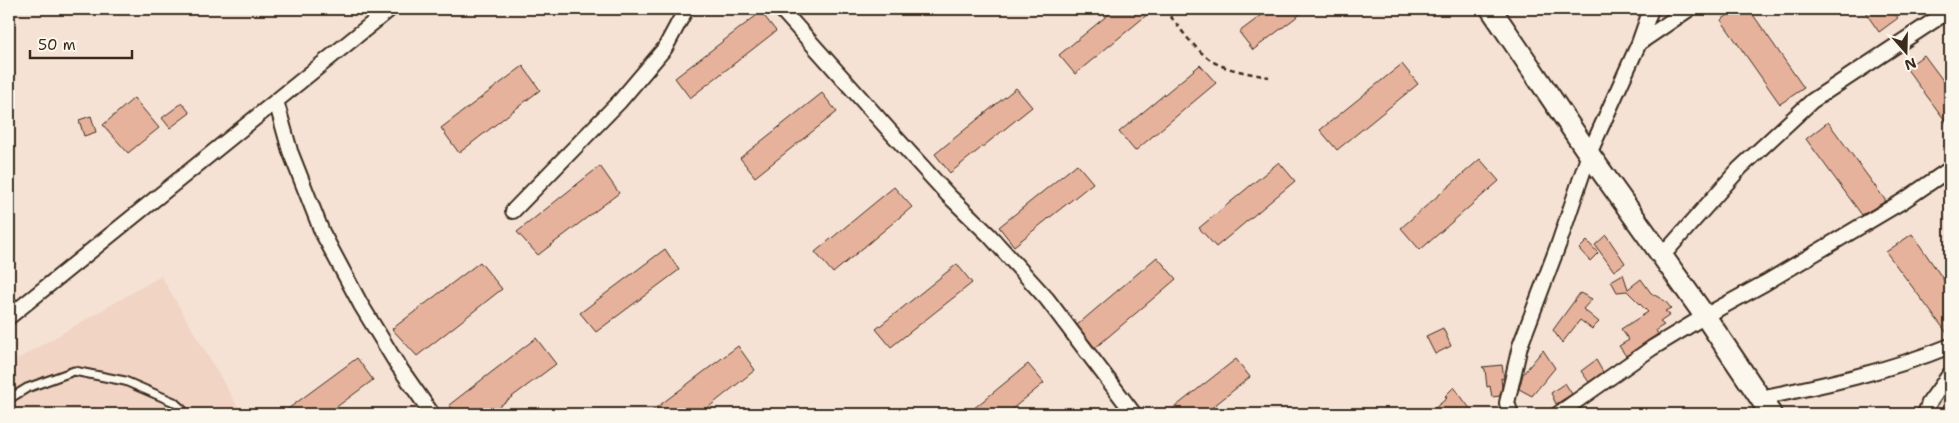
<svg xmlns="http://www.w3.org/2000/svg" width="1959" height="423" viewBox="0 0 1959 423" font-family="'Shantell Sans',sans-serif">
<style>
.built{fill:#f1d4c3}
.building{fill:#e7b29b;stroke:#3b2a1e}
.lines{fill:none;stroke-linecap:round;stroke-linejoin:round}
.service-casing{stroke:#3b2a1e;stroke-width:11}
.minor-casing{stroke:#3b2a1e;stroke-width:18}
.secondary-casing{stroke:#3b2a1e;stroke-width:24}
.path{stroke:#3b2a1e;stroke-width:2.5;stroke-dasharray:5 4;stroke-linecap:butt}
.service{stroke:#fbf7ec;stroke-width:7}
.minor{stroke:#fbf7ec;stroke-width:14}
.secondary{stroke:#fbf7ec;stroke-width:20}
</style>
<rect width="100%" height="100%" fill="#f5e2d4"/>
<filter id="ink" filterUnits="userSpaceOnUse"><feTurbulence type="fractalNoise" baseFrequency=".02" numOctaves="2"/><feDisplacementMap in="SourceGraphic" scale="10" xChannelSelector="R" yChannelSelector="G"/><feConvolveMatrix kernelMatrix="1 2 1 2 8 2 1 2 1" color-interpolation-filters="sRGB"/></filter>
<g filter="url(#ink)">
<path class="built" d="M 161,276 L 242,414 L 9,414 L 9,364 Z"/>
<path class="building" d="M 1115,9 L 1154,9 L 1075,74 L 1059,55 Z
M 1270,9 L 1307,9 L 1253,50 L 1239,32 Z
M 1737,9 L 1749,9 L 1804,88 L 1780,104 L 1721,20 Z
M 1863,9 L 1891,9 L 1898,18 L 1879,32 Z
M 761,12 L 776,31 L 690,98 L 675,78 Z
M 1924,55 L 1950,90 L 1950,127 L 1906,68 Z
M 1402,64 L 1418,84 L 1337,150 L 1320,130 Z
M 1200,65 L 1216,83 L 1135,151 L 1119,132 Z
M 523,66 L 540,90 L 459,153 L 441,128 Z
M 1016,88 L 1032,107 L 950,173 L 935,154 Z
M 822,93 L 837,112 L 755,177 L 740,158 Z
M 134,98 L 159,128 L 128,153 L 103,125 Z
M 182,103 L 190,113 L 170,128 L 162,118 Z
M 91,116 L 96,132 L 84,136 L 79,120 Z
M 1828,122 L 1886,201 L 1862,215 L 1806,139 Z
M 1480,159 L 1499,181 L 1420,250 L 1401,228 Z
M 1279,162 L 1295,181 L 1216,247 L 1199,228 Z
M 1077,164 L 1093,183 L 1014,246 L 999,227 Z
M 600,166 L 619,193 L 538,255 L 517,232 Z
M 894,187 L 912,207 L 833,273 L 815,252 Z
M 1912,234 L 1950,289 L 1950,337 L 1886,252 Z
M 1606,235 L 1625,263 L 1614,271 L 1595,245 Z
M 1587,241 L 1598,253 L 1590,261 L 1579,249 Z
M 665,249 L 679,270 L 596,332 L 580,313 Z
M 1157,257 L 1176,279 L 1095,348 L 1077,325 Z
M 480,262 L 502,289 L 417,356 L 392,329 Z
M 957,264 L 972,283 L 891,347 L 876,329 Z
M 1623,274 L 1628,289 L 1641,279 L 1651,293 L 1665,301 L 1671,308 L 1665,311 L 1670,315 L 1660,322 L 1664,325 L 1656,330 L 1658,334 L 1626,356 L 1619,346 L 1629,340 L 1621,329 L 1648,312 L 1627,291 L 1617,292 L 1611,281 Z
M 1580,293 L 1592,299 L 1583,309 L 1599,322 L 1592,329 L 1580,320 L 1562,343 L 1553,330 Z
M 1443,328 L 1451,346 L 1435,354 L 1426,336 Z
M 536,338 L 556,364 L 489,414 L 457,414 L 449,405 Z
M 738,346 L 755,370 L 700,414 L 648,414 Z
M 1543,350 L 1555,368 L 1532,396 L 1519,389 L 1523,374 Z
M 357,358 L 373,380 L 327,414 L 281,414 Z
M 1236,359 L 1250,377 L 1204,414 L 1166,414 Z
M 1596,360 L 1603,372 L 1589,382 L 1581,371 Z
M 1028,364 L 1044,383 L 1006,414 L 967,414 Z
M 1502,365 L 1504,377 L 1503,379 L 1501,378 L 1502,387 L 1500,396 L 1492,397 L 1490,386 L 1487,387 L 1485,369 L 1482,367 Z
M 1565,383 L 1572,394 L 1556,404 L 1551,393 Z
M 1454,387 L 1474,414 L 1428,414 L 1447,398 L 1445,396 Z"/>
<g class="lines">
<defs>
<path id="service" d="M 9,399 L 27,388 L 74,371 L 125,381 L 174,402 L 187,414"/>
<path id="minor" d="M 781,9 L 888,129 L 948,195 L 989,235 L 1047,299 L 1134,414
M 1639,43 L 1689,9
M 276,101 L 290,151 L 322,232 L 361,305 L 397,364 L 432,414
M 513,211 L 620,101 L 665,48 L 686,9
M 1663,255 L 1740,168 L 1812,101 L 1950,10
M 9,317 L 390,9
M 1760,398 C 1825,385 1889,371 1950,346
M 1511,414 L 1507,403 L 1520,346 L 1559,243 L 1589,154 L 1639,43 L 1651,9
M 1558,414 L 1652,348 L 1705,316 L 1765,283 L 1903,201 L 1950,169
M 1925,414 L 1929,403 L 1950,374"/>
<path id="secondary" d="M 1491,9 L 1589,154 L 1705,316 L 1771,414"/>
</defs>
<use href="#service" class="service-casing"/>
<use href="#minor" class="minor-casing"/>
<use href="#secondary" class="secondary-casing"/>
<path class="path" d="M 1165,9 C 1179,27 1193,48 1212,61 C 1226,70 1252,74 1269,77"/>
<use href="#service" class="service"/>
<use href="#minor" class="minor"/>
<use href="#secondary" class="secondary"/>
</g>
</g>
<rect width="1959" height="423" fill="none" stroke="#fbf7ec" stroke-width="30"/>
<rect x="15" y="15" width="1929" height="393" fill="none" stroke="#3b2a1e" stroke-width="2" filter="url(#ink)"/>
<g transform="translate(1906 52) rotate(160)" stroke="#fbf7ec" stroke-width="4" paint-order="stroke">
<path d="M0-4L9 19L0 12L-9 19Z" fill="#3b2a1e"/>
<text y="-8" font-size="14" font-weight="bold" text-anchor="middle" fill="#3b2a1e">N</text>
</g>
<path d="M30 50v8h102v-8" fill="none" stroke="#3b2a1e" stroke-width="2.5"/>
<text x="38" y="50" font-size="15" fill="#3b2a1e" stroke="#fbf7ec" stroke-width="4" paint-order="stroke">50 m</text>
</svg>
